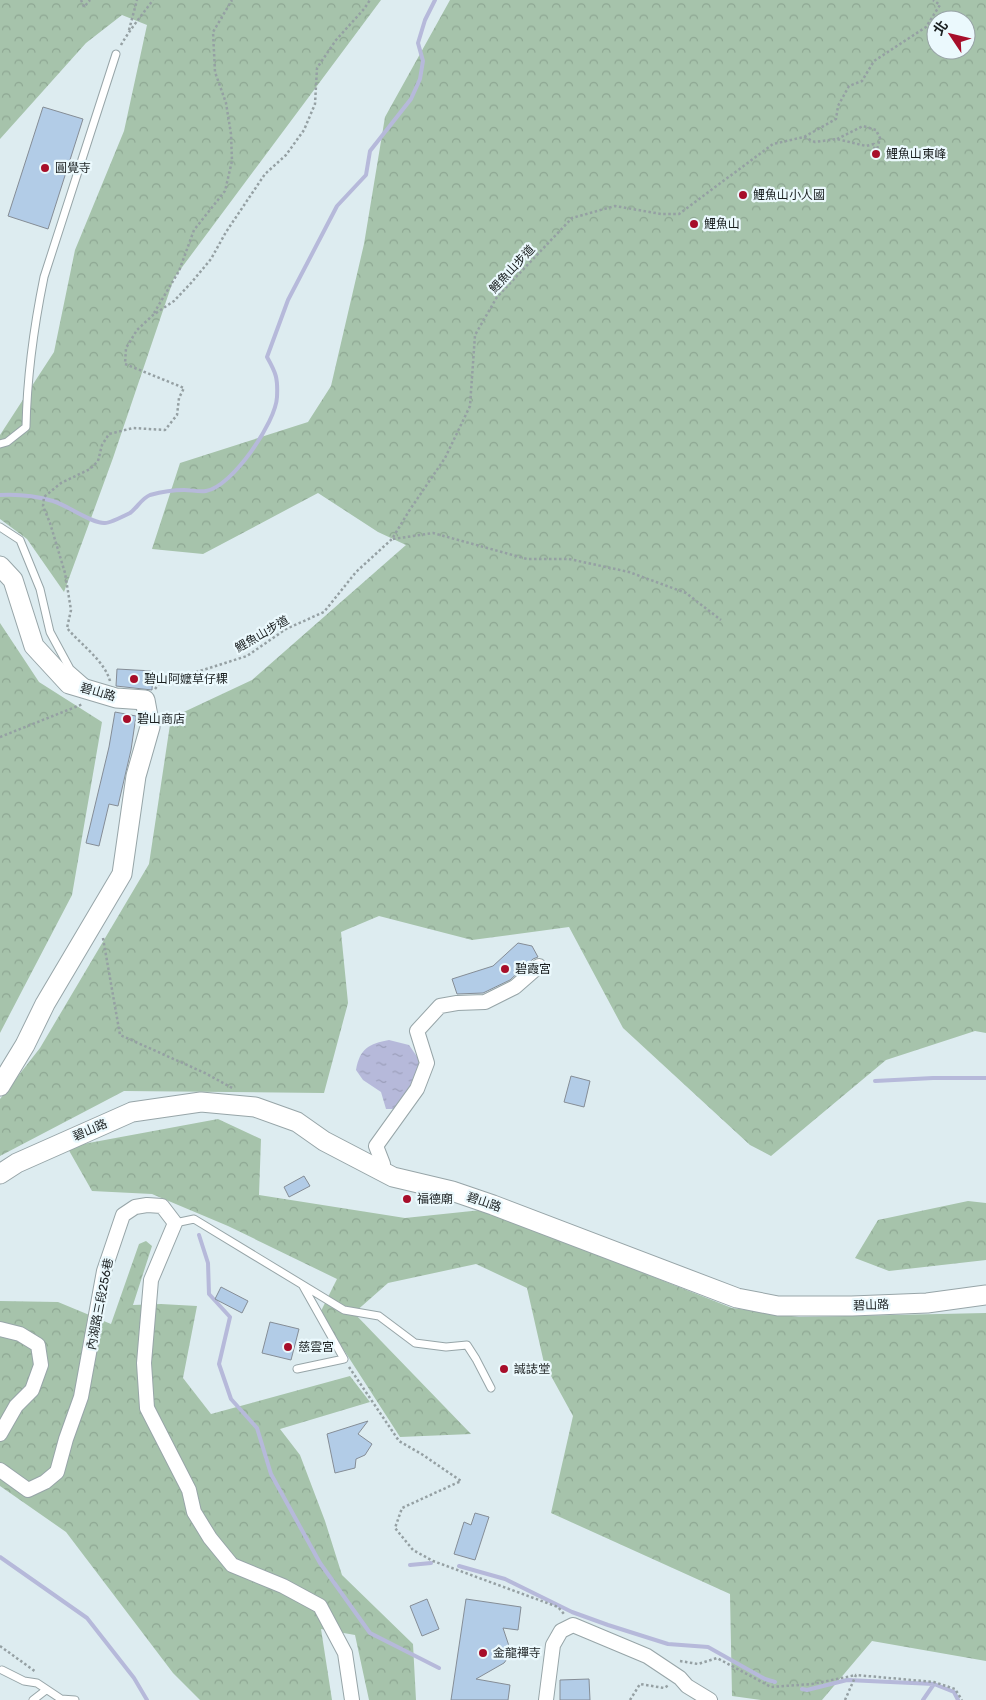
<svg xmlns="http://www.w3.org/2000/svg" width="986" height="1700" viewBox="0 0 986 1700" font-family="Rubik,'Noto Sans TC',sans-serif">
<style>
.forest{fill:url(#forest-crowns);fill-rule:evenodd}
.water{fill:url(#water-ripples)}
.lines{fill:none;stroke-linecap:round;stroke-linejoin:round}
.stream{stroke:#b6b9da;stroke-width:4}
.building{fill:#b2cce7;stroke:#858d96}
.lane-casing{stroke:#97a5a8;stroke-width:9}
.street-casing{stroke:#97a5a8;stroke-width:16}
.secondary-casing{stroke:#97a5a8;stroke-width:21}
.path{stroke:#95a0a3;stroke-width:2.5;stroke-dasharray:2.5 2.5;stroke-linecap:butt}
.lane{stroke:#fff;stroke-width:7}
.street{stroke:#fff;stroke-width:14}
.secondary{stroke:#fff;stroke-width:19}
.poi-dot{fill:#a70e2a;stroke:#ebf9fd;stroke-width:2}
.labels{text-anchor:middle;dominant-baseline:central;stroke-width:4.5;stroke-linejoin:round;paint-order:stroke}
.poi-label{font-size:12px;fill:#1a1f20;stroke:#ebf9fd;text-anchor:start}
.street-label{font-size:12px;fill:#1a1f20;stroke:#ebf9fd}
</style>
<defs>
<pattern id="forest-crowns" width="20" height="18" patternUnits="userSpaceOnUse" patternTransform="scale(1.25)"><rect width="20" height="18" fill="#a6c3ab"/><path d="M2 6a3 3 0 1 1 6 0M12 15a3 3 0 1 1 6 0" fill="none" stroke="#8ea793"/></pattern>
<pattern id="water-ripples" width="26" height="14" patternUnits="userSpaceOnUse" patternTransform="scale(1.25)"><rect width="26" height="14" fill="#b6b9da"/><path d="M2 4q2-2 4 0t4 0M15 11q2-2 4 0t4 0" fill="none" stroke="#9c9fbb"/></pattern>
</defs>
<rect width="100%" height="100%" fill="#ddecf0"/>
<path class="forest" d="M 0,0 L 381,0 L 174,278 L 113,458 L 64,592 L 27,539 L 0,519 L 0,435 L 54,352 L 75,250 L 124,131 L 147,25 L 122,15 L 86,43 L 0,139 Z
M 450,0 L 986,0 L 986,1033 L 975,1031 L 886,1060 L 771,1156 L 750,1145 L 623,1028 L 569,927 L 472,940 L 379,916 L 341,932 L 348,1003 L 324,1093 L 124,1091 L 0,1156 L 0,1099 L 40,1048 L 149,864 L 171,718 L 252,680 L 406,545 L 378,532 L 318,493 L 203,554 L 152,549 L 180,463 L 308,422 L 331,386 L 364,244 L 385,117 ZM 936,20 L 966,20 L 966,50 L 936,50 Z
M 0,623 L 39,682 L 102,722 L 72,895 L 0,1033 Z
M 218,1119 L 261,1139 L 259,1195 L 405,1218 L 491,1209 L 583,1249 L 732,1308 L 799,1317 L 986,1313 L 986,1661 L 872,1641 L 822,1700 L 761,1700 L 732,1696 L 730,1594 L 551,1513 L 573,1416 L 544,1363 L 527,1288 L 476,1264 L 388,1283 L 354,1313 L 471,1434 L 400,1437 L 320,1313 L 337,1279 L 228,1226 L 152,1194 L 92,1191 L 67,1147 Z
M 968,1201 L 986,1203 L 986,1260 L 889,1271 L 855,1258 L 878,1220 Z
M 146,1241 L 152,1246 L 133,1305 L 161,1304 L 197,1306 L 183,1378 L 211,1414 L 350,1376 L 370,1402 L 280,1429 L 300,1455 L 325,1521 L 342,1575 L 413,1644 L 416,1700 L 369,1700 L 355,1635 L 321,1629 L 332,1700 L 200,1700 L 173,1673 L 66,1532 L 0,1486 L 0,1301 L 58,1302 L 111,1324 L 139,1244 Z"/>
<path class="water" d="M 389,1040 L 409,1045 L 420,1061 L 403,1109 L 386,1109 L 381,1092 L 363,1080 L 356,1070 C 360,1048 369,1044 389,1040 Z"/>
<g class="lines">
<path class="stream" d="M 0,495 C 17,494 36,496 53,501 C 67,505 92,524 105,523 C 109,523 126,515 130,513 C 137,508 142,498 150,495 C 161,492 172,490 184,490 C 191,490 199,492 206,491 C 232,487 276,422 277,397 C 278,378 276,373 267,357 L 288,300 L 337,206 L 366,175 L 370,151 L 411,99 L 420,79 L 423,61 L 418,43 L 425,20 L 435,0
M 875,1081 L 933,1078 L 986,1078
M 199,1235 L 208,1263 L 209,1294 L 230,1317 L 219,1364 L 231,1399 L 257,1428 L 271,1474 L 320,1563 L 370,1633 L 439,1668
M 0,1557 L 87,1618 L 134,1678 L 147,1700
M 410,1565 L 431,1563
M 459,1566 L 505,1579 L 572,1612 L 608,1625 L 668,1644 L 708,1647 L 765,1679 L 775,1682
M 802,1689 L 807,1690 L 847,1680 L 934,1684 L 954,1692 L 958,1700
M 923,1700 L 934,1684"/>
</g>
<path class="building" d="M 43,107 L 83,119 L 48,229 L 8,216 Z
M 117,669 L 153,671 L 152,690 L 116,686 Z
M 115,712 L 136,716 L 131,750 L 118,806 L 109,804 L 99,846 L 86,843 L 109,747 Z
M 518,943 L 532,946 L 538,957 L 533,959 L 510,980 L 483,993 L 457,994 L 452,979 L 493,966 Z
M 571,1076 L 590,1081 L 584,1107 L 564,1102 Z
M 304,1176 L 310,1186 L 289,1197 L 284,1187 Z
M 221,1287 L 248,1301 L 242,1313 L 215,1299 Z
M 270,1322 L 299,1329 L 291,1360 L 262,1353 Z
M 368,1421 L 358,1434 L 372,1444 L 365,1455 L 356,1459 L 355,1468 L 335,1473 L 327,1434 Z
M 475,1513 L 489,1517 L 475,1560 L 454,1554 L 464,1522 L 471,1525 Z
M 427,1599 L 439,1629 L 422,1636 L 410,1606 Z
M 466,1599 L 521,1607 L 518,1630 L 503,1628 L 509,1646 L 507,1659 L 504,1663 L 476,1679 L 510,1685 L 508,1700 L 451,1700 Z
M 589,1679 L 590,1700 L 560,1700 L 560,1680 Z"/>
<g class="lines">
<defs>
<path id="lane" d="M 0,444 L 7,442 L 26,427 C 27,377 34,326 44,277 L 116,54
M 0,527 L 20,540 L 40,589 L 50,632 L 70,669 L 86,683
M 175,1223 L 194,1219 L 344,1310 L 379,1316 L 415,1343 L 446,1347 L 467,1345 L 476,1359 L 491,1388
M 297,1369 L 344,1359 L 303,1286
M 2,1670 L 24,1681 L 37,1683 L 61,1699 L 75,1700
M 33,1700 L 46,1690"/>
<path id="street" d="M 383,1172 L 383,1164 L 376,1146 L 417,1089 L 427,1063 L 417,1031 L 440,1006 L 457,1003 L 485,1002 L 515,987 L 539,966
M 0,1329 L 20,1334 L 38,1345 L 41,1365 L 32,1390 L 16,1406 L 0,1434
M 0,1470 L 28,1490 L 45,1482 L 57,1472 L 66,1439 L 81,1397 L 104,1271 L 123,1215 L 135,1207 L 147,1205 L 162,1206 L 175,1223 L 151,1280 L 144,1363 L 147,1408 L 189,1490 L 194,1512 L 210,1538 L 232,1565 L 283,1586 L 320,1606 L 345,1653 L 352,1700
M 546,1700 L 553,1645 L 561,1631 L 573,1625 L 647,1656 L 680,1678 L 687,1686 L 710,1700"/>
<path id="secondary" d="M 0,566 L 13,580 L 34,646 L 69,684 L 116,698 L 145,700 L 150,727 L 136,776 L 122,874 L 45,1004 L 25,1045 L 0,1086
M 0,1174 L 17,1163 L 132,1112 L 201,1102 L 255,1107 L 297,1122 L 324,1141 L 393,1177 L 452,1191 L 493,1205 L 737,1298 L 778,1306 L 852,1306 L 927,1303 L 986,1295"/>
</defs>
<use href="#lane" class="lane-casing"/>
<use href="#street" class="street-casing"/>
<use href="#secondary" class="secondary-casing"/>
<path class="path" d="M 81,0 L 84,7 L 90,0
M 129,30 L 137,0
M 121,45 C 130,29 142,15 153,0
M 804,137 L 815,142 L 837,139 L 866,146 L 874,144 L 875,158
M 837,139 L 863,126 L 876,130 L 880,138 L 876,154
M 154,313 L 179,271 L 194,230 L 225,191 L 232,161 L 231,134 L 226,103 L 215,72 L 213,32 L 232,0
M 393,539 L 433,533 L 527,559 L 569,559 L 629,572 L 686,593 L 721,620
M 110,681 C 104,660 81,645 67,628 L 71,610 L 65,573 L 50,523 L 43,506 L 44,497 L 61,483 L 90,469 L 98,461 L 102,445 L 109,434 L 133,428 L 165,430 L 177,415 L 179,398 L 184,388 L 125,364 L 126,348 L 137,330 L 153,315 L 174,301 L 191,283 L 211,259 L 226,232 L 265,174 L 286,155 L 304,130 L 315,104 L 317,68 L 336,40 L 364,9 L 370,0
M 155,689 L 159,684 L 247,656 L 286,629 L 324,612 L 356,572 L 392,539 L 409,511 L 445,458 L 470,406 L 475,335 L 497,297 L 572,218 L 615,206 L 661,214 L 679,214 L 773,144 L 804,137 L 836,119 L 838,106 L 849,86 L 862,81 L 874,61 L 926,27 L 940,5 L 933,0
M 0,737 L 83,704
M 103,938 L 120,1035 L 205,1073 L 234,1089
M 349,1367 L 399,1441 L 423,1455 L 461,1481 L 402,1508 L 395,1528 L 413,1550 L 433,1561 L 558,1607 L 564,1614
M 0,1646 L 36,1672
M 680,1661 L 698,1664 L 717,1658 L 771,1687 L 812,1684 L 856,1675
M 630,1700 L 640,1684 L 664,1688 L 669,1685
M 845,1700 L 856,1675 L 934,1682 L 955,1689 L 962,1700"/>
<use href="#lane" class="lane"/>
<use href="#street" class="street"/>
<use href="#secondary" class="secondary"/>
</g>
<g class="poi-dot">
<circle cx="876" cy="154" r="5"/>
<circle cx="45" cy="168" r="5"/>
<circle cx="743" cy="195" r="5"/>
<circle cx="694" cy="224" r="5"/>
<circle cx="134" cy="679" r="5"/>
<circle cx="127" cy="719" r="5"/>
<circle cx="505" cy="969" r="5"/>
<circle cx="407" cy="1199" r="5"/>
<circle cx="288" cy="1347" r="5"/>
<circle cx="504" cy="1369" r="5"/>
<circle cx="483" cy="1653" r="5"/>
</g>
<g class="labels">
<g class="poi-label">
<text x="886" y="154">鯉魚山東峰</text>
<text x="55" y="168">圓覺寺</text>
<text x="753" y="195">鯉魚山小人國</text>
<text x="704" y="224">鯉魚山</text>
<text x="144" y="679">碧山阿嬤草仔粿</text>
<text x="137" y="719">碧山商店</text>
<text x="515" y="969">碧霞宮</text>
<text x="417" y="1199">福德廟</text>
<text x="298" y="1347">慈雲宮</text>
<text x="514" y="1369">誠誌堂</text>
<text x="493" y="1653">金龍禪寺</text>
</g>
<g class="street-label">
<text transform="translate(512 269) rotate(-47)">鯉魚山步道</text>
<text transform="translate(262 634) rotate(-30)">鯉魚山步道</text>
<text transform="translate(98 692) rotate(16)">碧山路</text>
<text transform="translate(90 1130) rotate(-23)">碧山路</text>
<text transform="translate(484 1202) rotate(19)">碧山路</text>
<text transform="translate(100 1304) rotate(-79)">內湖路三段256巷</text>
<text transform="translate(871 1305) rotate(-2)">碧山路</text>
</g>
</g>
<g transform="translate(951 35) rotate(305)"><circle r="24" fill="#ebf9fd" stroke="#97a2a5"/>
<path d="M0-4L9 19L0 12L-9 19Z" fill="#a70e2a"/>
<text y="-8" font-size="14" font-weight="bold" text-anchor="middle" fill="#1a1f20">北</text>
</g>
</svg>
